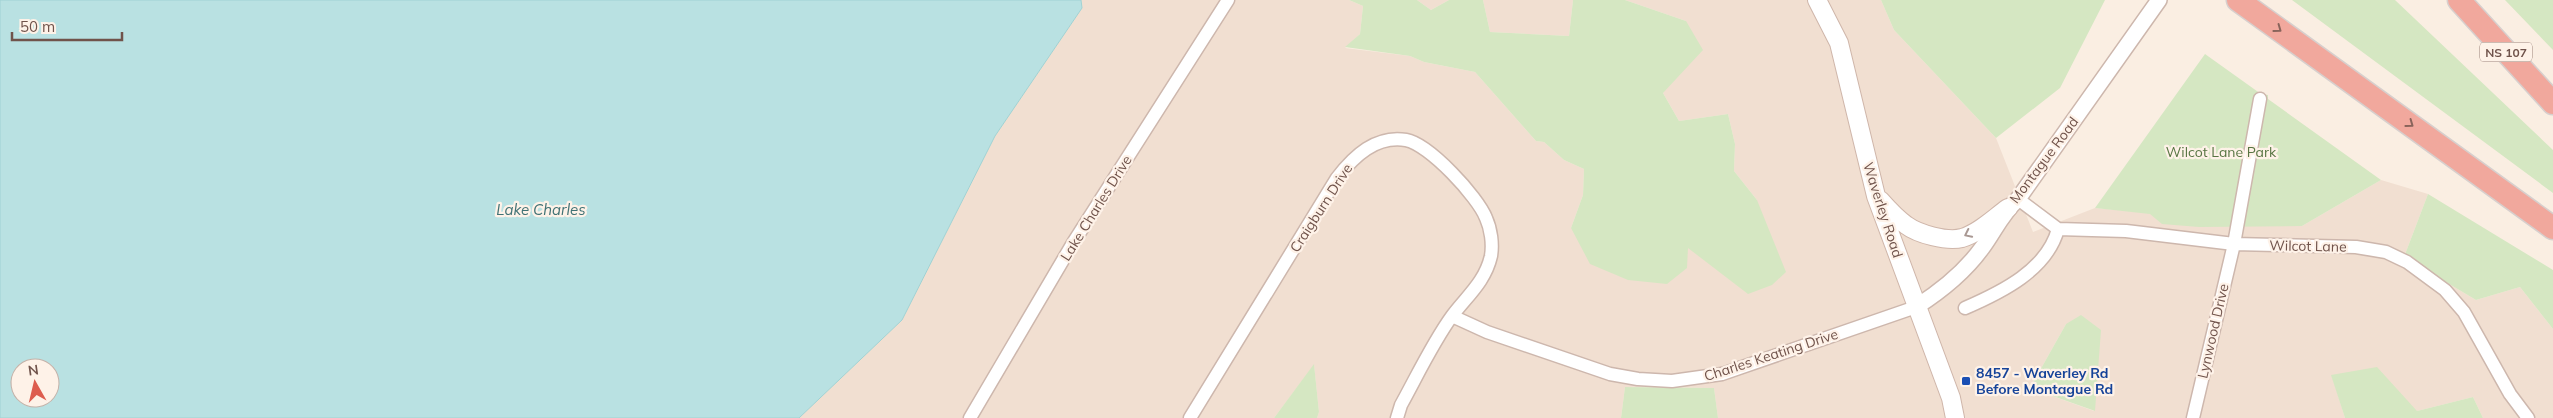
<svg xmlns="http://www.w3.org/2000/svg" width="2553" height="418" viewBox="0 0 2553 418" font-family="Mulish,sans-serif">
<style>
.residential{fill:#f1dfd1;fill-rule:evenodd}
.green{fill:#d5e7c2}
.water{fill:#b9e1e2;stroke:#a0d2d3;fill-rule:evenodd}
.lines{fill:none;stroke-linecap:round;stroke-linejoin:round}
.minor-casing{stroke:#cdb7ad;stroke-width:15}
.tertiary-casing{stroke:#cdb7ad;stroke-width:18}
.secondary-casing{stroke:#cfb6aa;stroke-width:20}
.motorway-casing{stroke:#d7cfcd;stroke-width:25}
.minor{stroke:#fff;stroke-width:12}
.tertiary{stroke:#fff;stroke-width:15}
.secondary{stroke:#fff;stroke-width:18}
.motorway{stroke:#f1a89d;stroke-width:22}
.oneway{stroke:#8a645b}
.oneway2{stroke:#a99893}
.transit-dot{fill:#1a4fb4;stroke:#fef2e8;stroke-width:2}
.labels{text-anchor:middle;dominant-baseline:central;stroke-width:4.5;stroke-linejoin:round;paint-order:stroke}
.shield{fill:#fef2e8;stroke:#9b837a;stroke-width:1}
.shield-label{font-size:12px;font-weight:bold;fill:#70534b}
.park-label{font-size:14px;fill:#587543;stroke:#fef2e8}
.street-label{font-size:14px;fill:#70534b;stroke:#fef2e8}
.transit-label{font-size:14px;font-weight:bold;fill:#164399;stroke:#fef2e8;text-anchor:start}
.water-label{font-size:15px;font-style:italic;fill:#407275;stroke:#fef2e8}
</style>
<rect width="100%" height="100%" fill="#faeee2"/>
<path class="residential" d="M 1081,0 L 1349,0 L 1363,6 L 1360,34 L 1345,48 L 1410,56 L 1424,62 L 1475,72 L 1536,141 L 1544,142 L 1564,160 L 1584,169 L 1583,195 L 1571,228 L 1687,248 L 1757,200 L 1734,171 L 1735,144 L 1728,114 L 1679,121 L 1663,93 L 1686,21 L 1625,0 L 1881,0 L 1894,30 L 1996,138 L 2033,232 L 2095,208 L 2302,226 L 2381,180 L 2428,194 L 2404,257 L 2476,300 L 2520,287 L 2553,329 L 2553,418 L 2483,418 L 2473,397 L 2417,411 L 2332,376 L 2345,418 L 1718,418 L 1714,388 L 1625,387 L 1621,418 L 1317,418 L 1319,412 L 1314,365 L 1274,418 L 799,418 L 902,320 L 995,136 L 1082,8 ZM 2066,324 L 2094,411 L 2030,388 Z
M 1417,0 L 1449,0 L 1431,10 Z
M 1483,0 L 1573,0 L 1569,36 L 1490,32 Z"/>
<path class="green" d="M 1349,0 L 1417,0 L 1431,10 L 1449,0 L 1483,0 L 1490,32 L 1569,36 L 1573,0 L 1625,0 L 1686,21 L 1703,50 L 1663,93 L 1679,121 L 1728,114 L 1735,144 L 1734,171 L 1757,200 L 1786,272 L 1772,285 L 1748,294 L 1688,248 L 1687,268 L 1667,284 L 1628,280 L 1590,264 L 1571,228 L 1583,195 L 1584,169 L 1564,160 L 1544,142 L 1536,141 L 1475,72 L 1424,62 L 1410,56 L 1345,47 L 1360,34 L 1363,6 Z
M 1881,0 L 2105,0 L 2060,88 L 1996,138 L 1894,30 Z
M 2292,0 L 2395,0 L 2553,150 L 2553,193 Z
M 2505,0 L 2553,0 L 2553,50 Z
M 2205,54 L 2261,94 L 2268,95 L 2268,99 L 2381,180 L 2302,226 L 2199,227 L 2162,224 L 2150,214 L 2095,208 Z
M 2428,194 L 2553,270 L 2553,329 L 2520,287 L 2476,300 L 2404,257 Z
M 2081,315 L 2101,330 L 2095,411 L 2030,388 L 2066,324 Z
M 1314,364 L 1319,412 L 1317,418 L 1274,418 Z
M 2377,367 L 2417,411 L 2473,397 L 2483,418 L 2345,418 L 2331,375 Z
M 1625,387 L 1714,388 L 1718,418 L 1621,418 Z"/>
<path class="water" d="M 0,0 L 1081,0 L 1082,8 L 995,136 L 902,320 L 799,418 L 0,418 ZM 20,368 L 50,368 L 50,398 L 20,398 Z"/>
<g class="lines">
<defs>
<path id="minor" d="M 2018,199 L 2058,229 L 2126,231 L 2234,244 L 2356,247 L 2386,252 L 2407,262 L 2445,290 L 2464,312 L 2510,394 L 2528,418
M 1965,308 C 2002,292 2047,270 2058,229
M 1452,316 L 1487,332 L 1610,374 L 1638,379 L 1672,381 L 1722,374 L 1916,307
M 970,418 L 1073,243 L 1228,0
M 1190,418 L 1337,178 C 1354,156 1376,135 1406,140 C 1429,144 1478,197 1486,218 C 1491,229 1493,244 1491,256 C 1485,282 1467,296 1452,316 C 1433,342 1417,376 1401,405 L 1397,418
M 2193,418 L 2234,244 L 2260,99"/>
<path id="tertiary" d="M 1916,307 C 1941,291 1964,273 1982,248 C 1994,232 2002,213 2018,199 L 2159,0"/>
<path id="secondary" d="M 1817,0 L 1839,43 L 1876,196 L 1951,398 L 1955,418
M 1880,200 C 1888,209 1896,218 1906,225 C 1918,234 1947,242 1962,238 C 1979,233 1994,218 2008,208"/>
<path id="motorway" d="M 2238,0 L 2553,228
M 2459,0 L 2553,103"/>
</defs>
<use href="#minor" class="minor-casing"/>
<use href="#tertiary" class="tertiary-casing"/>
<use href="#secondary" class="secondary-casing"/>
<use href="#motorway" class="motorway-casing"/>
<use href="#minor" class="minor"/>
<use href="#tertiary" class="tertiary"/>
<use href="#secondary" class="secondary"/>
<use href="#motorway" class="motorway"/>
</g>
<defs><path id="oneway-chevron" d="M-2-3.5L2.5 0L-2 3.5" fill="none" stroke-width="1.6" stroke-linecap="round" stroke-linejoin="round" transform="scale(1.25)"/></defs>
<g class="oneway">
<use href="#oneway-chevron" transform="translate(2278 29) rotate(36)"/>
<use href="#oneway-chevron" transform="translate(2410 124) rotate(36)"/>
</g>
<use class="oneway2" href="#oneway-chevron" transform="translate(1968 234) rotate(154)"/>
<rect class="transit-dot" x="1961" y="376" width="10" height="10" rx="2.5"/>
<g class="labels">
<rect class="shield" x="2480" y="42.5" width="52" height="19" rx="4"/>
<g class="shield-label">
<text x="2506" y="52">NS 107</text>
</g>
<g class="park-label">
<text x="2221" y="152">Wilcot Lane Park</text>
</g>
<g class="street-label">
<text transform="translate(2044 160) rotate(-53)">Montague Road</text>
<text transform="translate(1096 208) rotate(-58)">Lake Charles Drive</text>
<text transform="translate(1321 208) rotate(-57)">Craigburn Drive</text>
<text transform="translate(1883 210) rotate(72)">Waverley Road</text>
<text transform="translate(2308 246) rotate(1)">Wilcot Lane</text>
<text transform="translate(2213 331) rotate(-77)">Lynwood Drive</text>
<text transform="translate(1771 355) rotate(-18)">Charles Keating Drive</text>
</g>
<g class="transit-label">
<text x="1976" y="373">8457 - Waverley Rd<tspan x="1976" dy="16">Before Montague Rd</tspan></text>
</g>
<g class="water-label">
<text x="541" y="209">Lake Charles</text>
</g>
</g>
<g transform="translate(35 383) rotate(352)"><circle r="24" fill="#fef2e8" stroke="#c5b2a9"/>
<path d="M0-4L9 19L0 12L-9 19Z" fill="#dd5d4f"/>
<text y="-8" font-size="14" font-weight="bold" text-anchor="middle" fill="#70534b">N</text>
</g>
<path d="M12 32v8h110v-8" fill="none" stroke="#70534b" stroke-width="2.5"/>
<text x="20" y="32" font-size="15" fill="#70534b" stroke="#fef2e8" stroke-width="4" paint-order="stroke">50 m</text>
</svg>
